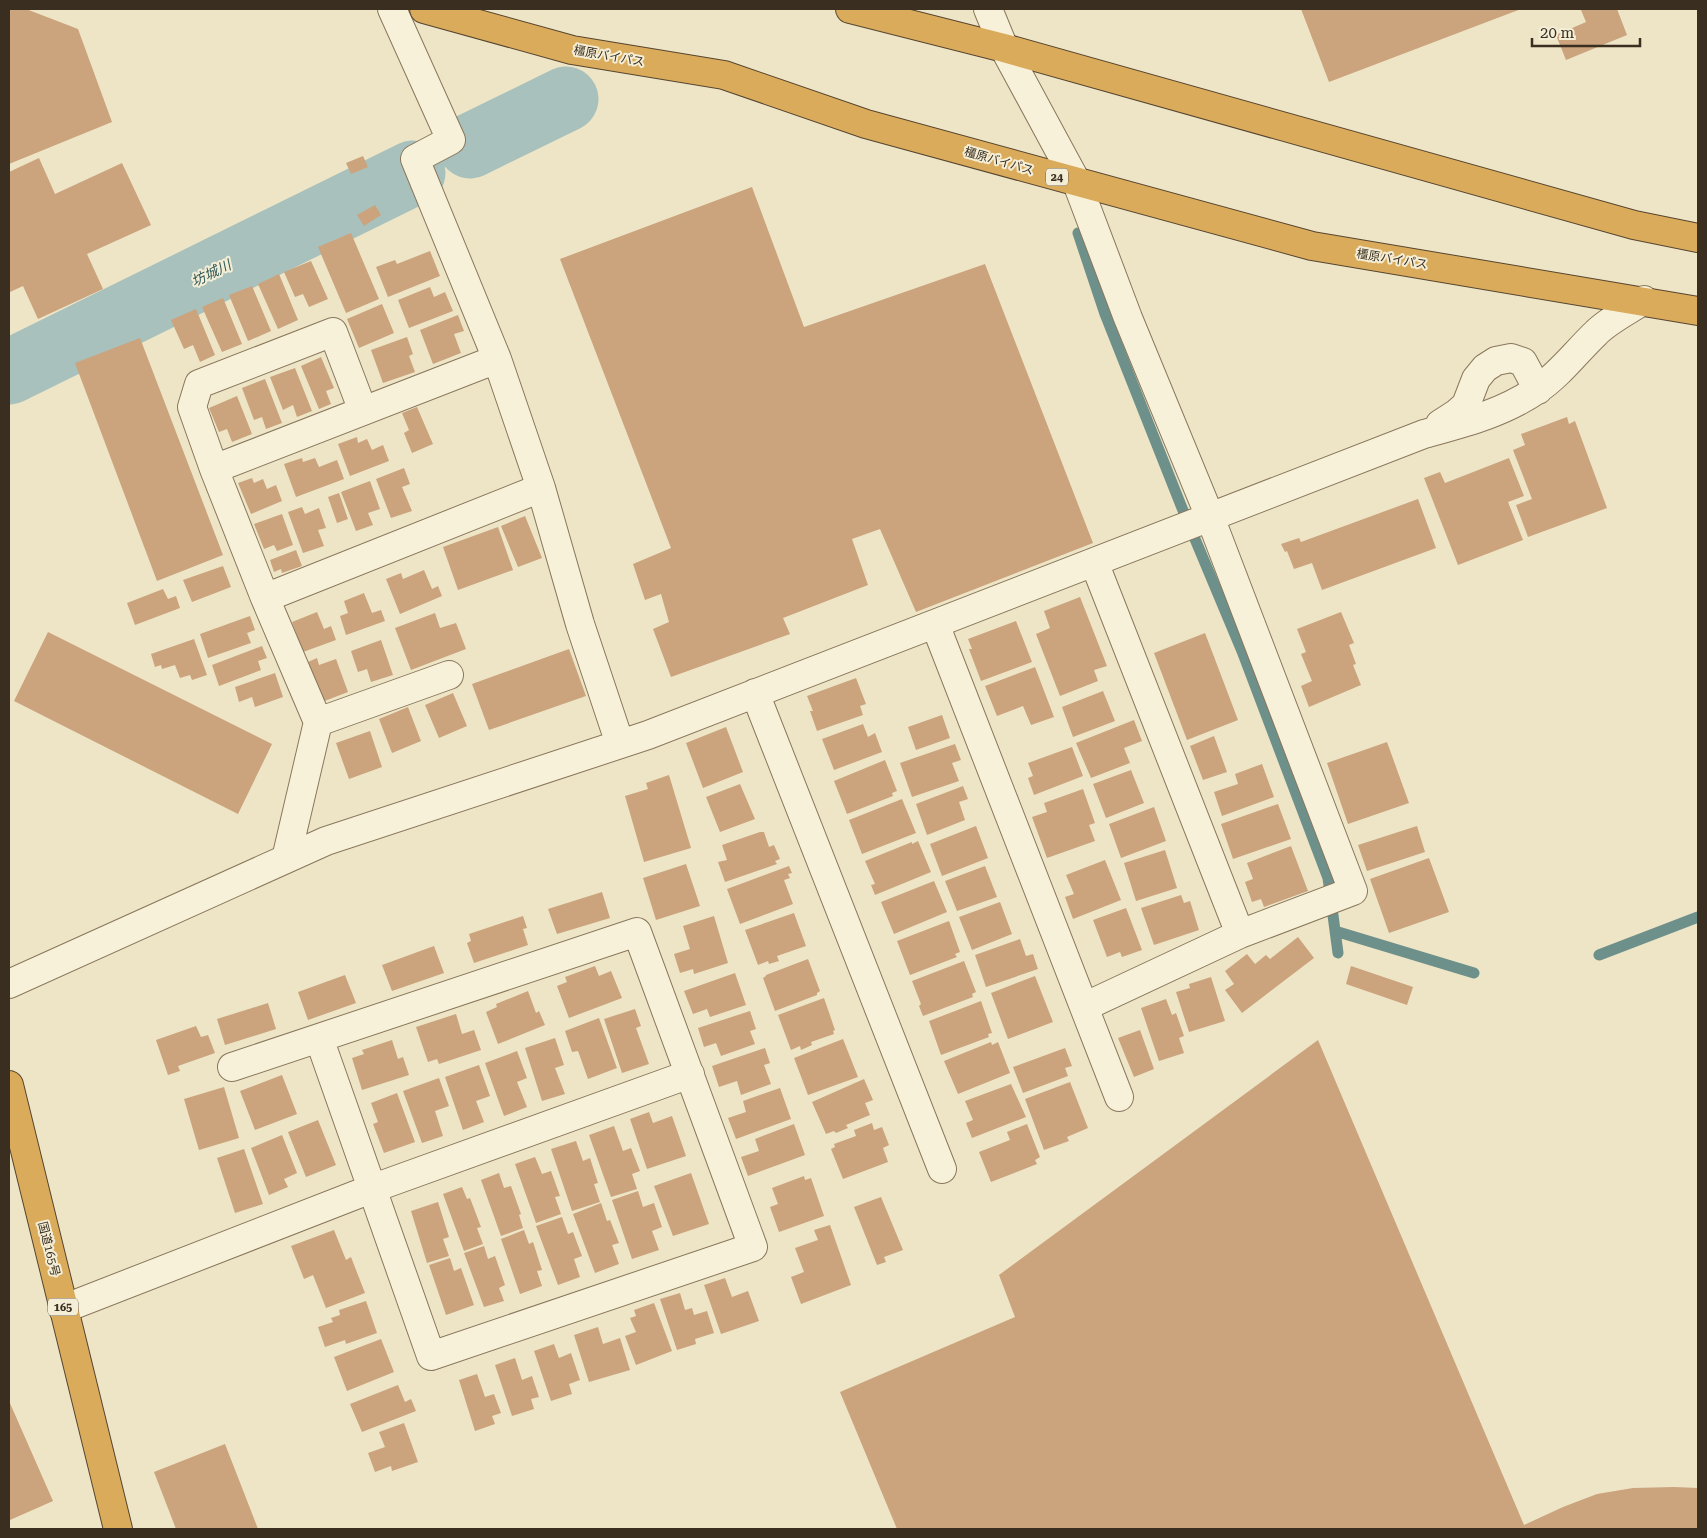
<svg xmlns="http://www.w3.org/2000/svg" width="1707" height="1538" viewBox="0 0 1707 1538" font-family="'Roboto Serif','Noto Sans JP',serif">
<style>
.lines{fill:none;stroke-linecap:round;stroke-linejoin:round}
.stream{stroke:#6e908a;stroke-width:11}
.river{stroke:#a8c1bc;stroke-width:65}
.building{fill:#cba37d}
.street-casing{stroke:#89775c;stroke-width:30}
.highway-casing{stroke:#574530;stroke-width:30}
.street{stroke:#f8f1da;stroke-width:28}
.highway{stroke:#daab5a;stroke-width:28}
.labels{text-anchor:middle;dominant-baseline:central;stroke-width:4;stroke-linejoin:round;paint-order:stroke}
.shield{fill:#f5eed6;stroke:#716857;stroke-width:1}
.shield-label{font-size:11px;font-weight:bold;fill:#392e20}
.street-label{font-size:12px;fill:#392e20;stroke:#f5eed6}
.water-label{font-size:14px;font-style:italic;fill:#2f5858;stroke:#f5eed6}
</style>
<rect width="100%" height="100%" fill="#ede5c6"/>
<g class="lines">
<path class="stream" d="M 1078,233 L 1105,314 L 1182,508 L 1242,651 L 1328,878 L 1338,953
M 1335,931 L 1474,973
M 1599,955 L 1698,917"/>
<path class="river" d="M 470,146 L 566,99
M 9,372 L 413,173"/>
</g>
<path class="building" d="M 9,9 L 26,9 L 78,29 L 112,122 L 9,164 Z
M 1301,9 L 1521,9 L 1329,82 Z
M 1584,9 L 1617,9 L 1627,35 L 1566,60 L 1556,35 L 1586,22 L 1581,10 Z
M 363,156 L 368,167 L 351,174 L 346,163 Z
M 39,158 L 55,194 L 122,163 L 151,225 L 87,254 L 103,289 L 38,319 L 23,286 L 10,292 L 9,289 L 9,172 Z
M 752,187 L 804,327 L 985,264 L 1093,543 L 916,612 L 880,529 L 852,539 L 868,585 L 783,618 L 790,634 L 671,677 L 653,629 L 669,622 L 661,594 L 645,600 L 633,564 L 671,548 L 560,259 Z
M 375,205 L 381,215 L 364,226 L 357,215 Z
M 351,233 L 379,299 L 346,313 L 318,247 Z
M 430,251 L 440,276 L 388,297 L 376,267 L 395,260 L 397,264 Z
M 311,261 L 328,299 L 309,307 L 303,294 L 295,297 L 284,272 Z
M 279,274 L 298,320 L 278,329 L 258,284 Z
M 252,286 L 271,331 L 248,341 L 229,295 Z
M 430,287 L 434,297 L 445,292 L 453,311 L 409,328 L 398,300 Z
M 223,298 L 242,344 L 222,352 L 202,307 Z
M 382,304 L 394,333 L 359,348 L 347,319 Z
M 196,309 L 215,355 L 200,362 L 193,345 L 184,349 L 171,320 Z
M 458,315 L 464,331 L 454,334 L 461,353 L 433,364 L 420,330 Z
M 407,337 L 413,354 L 409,356 L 415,372 L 383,383 L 371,350 Z
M 140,338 L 223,555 L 157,581 L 75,363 Z
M 321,357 L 334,388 L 326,391 L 331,404 L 319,409 L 301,366 Z
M 295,368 L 312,411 L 297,417 L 293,405 L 283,410 L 270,377 Z
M 265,379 L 282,423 L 266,429 L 262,417 L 254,420 L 242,388 Z
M 237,396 L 252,434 L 232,442 L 227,429 L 219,432 L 209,408 Z
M 417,407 L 433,444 L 412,453 L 404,433 L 409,430 L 402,413 Z
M 1567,417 L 1569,424 L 1575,421 L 1607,508 L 1528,537 L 1516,505 L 1532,499 L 1513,450 L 1525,445 L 1521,434 Z
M 357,437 L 358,443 L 367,439 L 372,450 L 383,445 L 389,461 L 350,476 L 338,444 Z
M 302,458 L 303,462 L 315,458 L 319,467 L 337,460 L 344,479 L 296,497 L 284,464 Z
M 1509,458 L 1524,496 L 1508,502 L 1523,540 L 1458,565 L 1424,478 L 1440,472 L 1445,483 Z
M 404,468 L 410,484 L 402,487 L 412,511 L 391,518 L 376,479 Z
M 252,478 L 254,483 L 263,479 L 267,489 L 276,485 L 282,501 L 251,514 L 238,483 Z
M 370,481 L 380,509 L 368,513 L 373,525 L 356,531 L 341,492 Z
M 339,493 L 348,519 L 337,523 L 328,497 Z
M 1418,499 L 1436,548 L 1322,590 L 1312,563 L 1294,569 L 1287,551 L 1285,552 L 1281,544 L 1299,538 L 1301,542 Z
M 302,507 L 305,514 L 319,508 L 326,528 L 318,530 L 324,546 L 303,553 L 288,512 Z
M 282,514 L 293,545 L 277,551 L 274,545 L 264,549 L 254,524 Z
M 525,516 L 542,558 L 518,567 L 501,526 Z
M 498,527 L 513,570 L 458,590 L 443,547 Z
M 296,550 L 302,566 L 282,573 L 281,569 L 274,572 L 270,560 Z
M 223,566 L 231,587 L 192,602 L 183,580 Z
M 424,570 L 432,589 L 438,586 L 442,596 L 400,614 L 386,579 L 401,573 L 403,579 Z
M 163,589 L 168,599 L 176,596 L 180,608 L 135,625 L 127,603 Z
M 364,593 L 372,613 L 381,610 L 385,621 L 346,635 L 340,616 L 348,613 L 344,601 Z
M 1080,597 L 1107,666 L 1094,670 L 1098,681 L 1060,696 L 1036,634 L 1050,628 L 1044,611 Z
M 317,612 L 324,629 L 331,626 L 336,640 L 303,652 L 292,622 Z
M 1341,612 L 1354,643 L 1349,645 L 1356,664 L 1353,665 L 1361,685 L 1309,707 L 1301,686 L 1312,681 L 1301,654 L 1306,652 L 1297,629 Z
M 435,613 L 440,628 L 456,623 L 466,649 L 411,670 L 395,628 Z
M 250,616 L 255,630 L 247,633 L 251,643 L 208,658 L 200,634 Z
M 1016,621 L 1032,662 L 981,681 L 969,649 L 972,649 L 968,639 Z
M 48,632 L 272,744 L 238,814 L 14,701 Z
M 1205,633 L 1238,720 L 1187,740 L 1154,653 Z
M 194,639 L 207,675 L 192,680 L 190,675 L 180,678 L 175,665 L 162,669 L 161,665 L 155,667 L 151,654 Z
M 381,640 L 393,675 L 371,682 L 367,669 L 358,672 L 351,651 Z
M 262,646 L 267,658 L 258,661 L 261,670 L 219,686 L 212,665 Z
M 569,649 L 586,696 L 489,730 L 472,684 Z
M 317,658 L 319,665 L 336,659 L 348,692 L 322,702 L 308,662 Z
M 1035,667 L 1054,717 L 1031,725 L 1023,706 L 997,716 L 985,686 Z
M 275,673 L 283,697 L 255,707 L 252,697 L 239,702 L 235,687 Z
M 856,678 L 866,704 L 860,706 L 863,715 L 817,731 L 810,711 L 813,711 L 807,696 Z
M 1103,691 L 1115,721 L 1073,737 L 1062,707 Z
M 453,693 L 467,726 L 439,738 L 425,705 Z
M 408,707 L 421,741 L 392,753 L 379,719 Z
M 942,715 L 950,738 L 916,750 L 908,727 Z
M 1134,720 L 1142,741 L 1124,748 L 1130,763 L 1091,778 L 1076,743 Z
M 863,724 L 868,737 L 875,733 L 882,752 L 834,770 L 822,739 Z
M 726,727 L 743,772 L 703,788 L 686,743 Z
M 370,731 L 382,767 L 349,779 L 336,743 Z
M 1214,736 L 1227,772 L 1203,780 L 1190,746 Z
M 1387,742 L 1409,803 L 1348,824 L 1327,763 Z
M 955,744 L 961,760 L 952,763 L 959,781 L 912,797 L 900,763 Z
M 1072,747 L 1083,776 L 1034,795 L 1028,778 L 1033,776 L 1028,763 Z
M 885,760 L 897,791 L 892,793 L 893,796 L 847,814 L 834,781 Z
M 1262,764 L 1274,797 L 1222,816 L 1214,792 L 1238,784 L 1235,774 Z
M 1131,770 L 1144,803 L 1106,818 L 1093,784 Z
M 669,775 L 691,848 L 644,862 L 625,796 L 648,789 L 646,783 Z
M 740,784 L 755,819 L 720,832 L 706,797 Z
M 963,786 L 968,799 L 959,802 L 965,820 L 927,835 L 916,804 Z
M 1083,789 L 1095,823 L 1089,825 L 1095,841 L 1047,858 L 1032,817 L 1047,812 L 1044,803 Z
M 902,799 L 916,833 L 862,854 L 849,820 Z
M 1278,804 L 1291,839 L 1233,859 L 1221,824 Z
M 1154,807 L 1166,841 L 1121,858 L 1109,824 Z
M 976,826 L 988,858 L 942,876 L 930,844 Z
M 1417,826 L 1425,852 L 1367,871 L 1358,845 Z
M 760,832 L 764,832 L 769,847 L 774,845 L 780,859 L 775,861 L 777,864 L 725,882 L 718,862 L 727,860 L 722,845 Z
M 918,841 L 931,872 L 875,895 L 871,885 L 875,884 L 865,861 L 912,842 L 912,844 Z
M 1291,846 L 1308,891 L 1264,907 L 1261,899 L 1252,902 L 1245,882 L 1253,879 L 1247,863 Z
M 1165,850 L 1177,888 L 1136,901 L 1124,863 Z
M 1429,858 L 1449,912 L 1389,933 L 1370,879 Z
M 1105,860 L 1121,900 L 1073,919 L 1065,897 L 1074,894 L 1066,875 Z
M 686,864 L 700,906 L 656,920 L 643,878 Z
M 789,866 L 792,873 L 788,874 L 790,878 L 784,880 L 793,904 L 740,924 L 727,889 Z
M 985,866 L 997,897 L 957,911 L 945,881 Z
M 934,881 L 947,912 L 894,934 L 881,902 Z
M 602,892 L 610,918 L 557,934 L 548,909 Z
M 1181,895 L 1184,903 L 1190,901 L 1199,930 L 1154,945 L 1141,908 Z
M 1000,902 L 1012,934 L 972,950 L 959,917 Z
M 1126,908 L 1142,950 L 1122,957 L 1120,952 L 1107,957 L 1093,920 Z
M 794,913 L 806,946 L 777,956 L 779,961 L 769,964 L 768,961 L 758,965 L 745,930 Z
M 523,916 L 527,928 L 523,929 L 528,945 L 474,963 L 467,943 L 471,941 L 469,934 Z
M 714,916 L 728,963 L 694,974 L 693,969 L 680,973 L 674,954 L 690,949 L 683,926 Z
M 949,921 L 960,952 L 955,954 L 957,957 L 910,975 L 897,941 Z
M 1298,937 L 1314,958 L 1242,1013 L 1225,990 L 1234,984 L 1225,971 L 1247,954 L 1255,964 L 1266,955 L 1270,959 Z
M 1020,939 L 1026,956 L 1033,954 L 1038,969 L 986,987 L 975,955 Z
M 434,946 L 444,973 L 392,991 L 382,965 Z
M 808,959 L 820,991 L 817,993 L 817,995 L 775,1011 L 763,978 L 766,976 L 766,975 Z
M 964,961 L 976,992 L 972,994 L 973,997 L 923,1016 L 919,1006 L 921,1004 L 912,981 Z
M 595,966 L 599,976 L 611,971 L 622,998 L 569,1018 L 557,986 L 567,982 L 565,977 Z
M 1351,966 L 1413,987 L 1407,1005 L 1346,984 Z
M 735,973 L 746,1005 L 710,1017 L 707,1009 L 693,1014 L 684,991 Z
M 345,975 L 356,1003 L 308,1020 L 298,992 Z
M 1035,976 L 1053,1022 L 1008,1039 L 991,993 Z
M 1211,977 L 1225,1021 L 1189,1032 L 1176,992 L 1190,988 L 1189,984 Z
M 528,991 L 536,1013 L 539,1011 L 545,1025 L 498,1044 L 486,1012 L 497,1007 L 496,1004 Z
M 824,998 L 835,1030 L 833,1031 L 834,1034 L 811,1042 L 812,1045 L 801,1050 L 800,1046 L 791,1050 L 778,1015 Z
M 1166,999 L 1172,1015 L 1176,1013 L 1184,1036 L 1179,1038 L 1184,1053 L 1159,1061 L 1141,1008 Z
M 981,1001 L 992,1033 L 988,1034 L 989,1037 L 941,1055 L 929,1021 Z
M 268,1003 L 276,1029 L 225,1045 L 217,1019 Z
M 635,1009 L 641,1026 L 636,1028 L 649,1064 L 622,1073 L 604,1019 Z
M 750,1011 L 756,1029 L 750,1031 L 755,1044 L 721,1056 L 716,1043 L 704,1047 L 698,1028 Z
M 456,1014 L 462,1034 L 474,1030 L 481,1050 L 439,1064 L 437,1059 L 428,1062 L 416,1027 Z
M 599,1018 L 617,1068 L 588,1079 L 578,1051 L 572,1052 L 565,1031 Z
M 196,1026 L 201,1037 L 208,1035 L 215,1053 L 178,1066 L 180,1071 L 168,1075 L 156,1040 Z
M 1140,1030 L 1154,1069 L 1134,1077 L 1118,1038 Z
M 555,1038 L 564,1065 L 555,1068 L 565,1094 L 542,1101 L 525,1048 Z
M 843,1039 L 858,1077 L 808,1095 L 794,1058 Z
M 392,1040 L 398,1059 L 403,1057 L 409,1075 L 362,1090 L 352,1058 L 364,1054 L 362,1050 Z
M 1318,1040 L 1524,1525 L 1563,1507 L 1597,1494 L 1633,1488 L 1674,1487 L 1698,1488 L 1698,1529 L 897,1529 L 840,1392 L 1015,1317 L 999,1275 Z
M 991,1042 L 992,1045 L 998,1042 L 1010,1073 L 958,1094 L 944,1061 Z
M 765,1048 L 770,1063 L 764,1065 L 771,1084 L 741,1095 L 737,1081 L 719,1087 L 712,1066 Z
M 1065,1048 L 1072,1066 L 1065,1068 L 1068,1076 L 1023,1093 L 1013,1067 Z
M 517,1051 L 527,1078 L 517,1082 L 527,1107 L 504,1116 L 485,1063 Z
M 479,1065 L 490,1096 L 476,1101 L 484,1122 L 463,1130 L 445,1077 Z
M 282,1075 L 297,1114 L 255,1130 L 240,1091 Z
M 439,1078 L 449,1106 L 435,1111 L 443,1136 L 422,1143 L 403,1091 Z
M 864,1079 L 873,1100 L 865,1103 L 870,1115 L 846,1125 L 848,1128 L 836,1133 L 834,1131 L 826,1134 L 812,1102 Z
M 1070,1082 L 1088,1128 L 1067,1137 L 1069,1141 L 1044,1150 L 1025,1099 Z
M 1011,1084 L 1026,1117 L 972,1138 L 966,1123 L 973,1120 L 965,1101 Z
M 224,1087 L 239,1138 L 199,1150 L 184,1099 Z
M 780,1088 L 791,1119 L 736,1139 L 728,1118 L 746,1112 L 743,1101 Z
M 397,1093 L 415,1142 L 384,1153 L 373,1124 L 378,1122 L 371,1103 Z
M 649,1112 L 653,1123 L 672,1116 L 686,1156 L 647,1169 L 630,1119 Z
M 318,1120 L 336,1165 L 306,1177 L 288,1132 Z
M 872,1123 L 874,1130 L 882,1127 L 889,1145 L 883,1148 L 888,1162 L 843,1179 L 831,1149 L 835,1147 L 834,1144 L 856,1136 L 854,1130 Z
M 794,1124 L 805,1155 L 748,1176 L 741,1157 L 759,1151 L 755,1139 Z
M 1027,1124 L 1040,1157 L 1035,1160 L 1037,1164 L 991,1182 L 979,1152 L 1010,1140 L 1007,1132 Z
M 614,1126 L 623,1151 L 631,1148 L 640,1171 L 632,1174 L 637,1189 L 611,1197 L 589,1135 Z
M 282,1135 L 297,1173 L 284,1179 L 288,1187 L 269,1195 L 251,1148 Z
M 576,1141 L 583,1161 L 590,1158 L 598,1183 L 594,1184 L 600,1202 L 572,1211 L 551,1149 Z
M 244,1149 L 263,1204 L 235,1213 L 217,1158 Z
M 535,1157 L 542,1174 L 551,1171 L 560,1196 L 555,1197 L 561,1214 L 536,1223 L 515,1164 Z
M 499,1173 L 504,1188 L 511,1186 L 521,1214 L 519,1215 L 523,1228 L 501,1236 L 481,1180 Z
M 691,1173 L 709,1224 L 673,1236 L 654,1186 Z
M 804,1176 L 805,1180 L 811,1178 L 824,1216 L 779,1232 L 770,1207 L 778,1204 L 772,1188 Z
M 462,1187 L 467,1199 L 470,1198 L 481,1227 L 477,1228 L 483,1244 L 464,1251 L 443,1194 Z
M 638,1191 L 643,1207 L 654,1203 L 662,1227 L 652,1231 L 659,1250 L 632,1259 L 612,1200 Z
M 881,1197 L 903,1250 L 884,1257 L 886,1262 L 877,1265 L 854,1207 Z
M 438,1202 L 449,1237 L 443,1239 L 449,1256 L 427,1263 L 411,1211 Z
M 601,1203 L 607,1221 L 610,1220 L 619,1243 L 612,1245 L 619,1264 L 595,1273 L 573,1214 Z
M 562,1217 L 568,1234 L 573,1232 L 582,1256 L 574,1259 L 580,1277 L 558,1285 L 536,1226 Z
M 830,1225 L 851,1285 L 801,1304 L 791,1277 L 804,1272 L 795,1248 L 818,1240 L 814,1230 Z
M 334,1230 L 346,1260 L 351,1257 L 365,1293 L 326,1308 L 313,1275 L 304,1279 L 291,1246 Z
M 524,1230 L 529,1244 L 533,1242 L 542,1270 L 537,1271 L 542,1286 L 520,1294 L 501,1239 Z
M 484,1246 L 488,1259 L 495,1256 L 505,1285 L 499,1288 L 504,1301 L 484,1307 L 464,1253 Z
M 450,1258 L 454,1271 L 461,1268 L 474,1305 L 446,1315 L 429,1265 Z
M 725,1278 L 732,1297 L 748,1291 L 759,1321 L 721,1334 L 704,1285 Z
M 680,1293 L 685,1310 L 692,1308 L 694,1315 L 707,1311 L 714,1333 L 695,1339 L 696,1344 L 677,1350 L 660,1299 Z
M 366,1301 L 377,1333 L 346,1344 L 345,1340 L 325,1347 L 318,1327 L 333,1322 L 331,1318 L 340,1315 L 339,1310 Z
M 654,1303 L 672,1351 L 636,1365 L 625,1336 L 636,1332 L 630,1318 L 636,1316 L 634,1310 Z
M 598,1327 L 603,1344 L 620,1338 L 630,1370 L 589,1382 L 574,1335 Z
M 381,1339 L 394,1372 L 347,1391 L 334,1357 Z
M 554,1344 L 559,1358 L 571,1353 L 580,1380 L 569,1384 L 572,1394 L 551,1401 L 534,1351 Z
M 515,1358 L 522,1380 L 532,1376 L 539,1397 L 531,1399 L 534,1409 L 512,1416 L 495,1365 Z
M 477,1374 L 485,1397 L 494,1394 L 501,1413 L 492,1416 L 495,1424 L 475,1431 L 459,1380 Z
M 398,1385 L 405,1402 L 411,1399 L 416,1411 L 362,1432 L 350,1404 Z
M 9,1401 L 53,1501 L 10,1520 L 9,1516 Z
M 404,1423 L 418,1462 L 392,1471 L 391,1466 L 375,1472 L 368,1453 L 385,1447 L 379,1432 Z
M 225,1444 L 258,1529 L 176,1529 L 154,1472 Z"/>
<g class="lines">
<defs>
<path id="street" d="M 392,9 L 451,140 L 415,159 L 497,359 L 541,488 L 580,624 L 620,744
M 988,9 L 1004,48 L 1077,183 L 1128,318 L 1210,517 L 1353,891 L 1240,934 L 1084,1007
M 1440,424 L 1457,413 L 1466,405 L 1476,379 L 1485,368 L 1496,361 L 1511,358 L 1523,362 L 1538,390
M 214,469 L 192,407 L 199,384 L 333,332 L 363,411
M 1094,562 L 1240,934
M 265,598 L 541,488
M 935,624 L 1119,1097
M 755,693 L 942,1169
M 318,722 L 265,598 L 214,469 L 497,359
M 286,859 L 318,722 L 449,675
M 9,984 L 326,841 L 648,735 L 1424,434 C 1464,423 1504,413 1538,389 C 1560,374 1576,352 1596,333 C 1609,320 1628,311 1644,300
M 232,1067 L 637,932 L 753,1247 L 431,1356 L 319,1038
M 63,1309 L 371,1189 L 690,1074"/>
<path id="highway" d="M 424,9 L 572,50 L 724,75 L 866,124 L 1312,246 L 1698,311
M 850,9 L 1004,48 L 1634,225 L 1698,238
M 9,1085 L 118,1529"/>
</defs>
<use href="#street" class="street-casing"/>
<use href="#highway" class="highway-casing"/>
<use href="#street" class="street"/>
<use href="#highway" class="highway"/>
</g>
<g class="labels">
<g class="shield">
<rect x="1046" y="168.5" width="22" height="17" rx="4"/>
<rect x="48" y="1298.5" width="30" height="17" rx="4"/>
</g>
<g class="shield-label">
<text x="1057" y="177">24</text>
<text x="63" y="1307">165</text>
</g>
<g class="street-label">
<text transform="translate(609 56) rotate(10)">橿原バイパス</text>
<text transform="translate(999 161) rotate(16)">橿原バイパス</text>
<text transform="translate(1392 259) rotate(9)">橿原バイパス</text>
<text transform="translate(49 1249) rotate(76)">国道165号</text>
</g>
<g class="water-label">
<text transform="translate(211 273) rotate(-26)">坊城川</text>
</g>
</g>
<rect width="1707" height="1538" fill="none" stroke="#392e20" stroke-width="20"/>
<path d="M1532 38v8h108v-8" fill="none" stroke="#392e20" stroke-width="2.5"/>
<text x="1540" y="38" font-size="15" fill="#392e20" stroke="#f5eed6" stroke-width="4" paint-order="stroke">20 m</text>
</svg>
